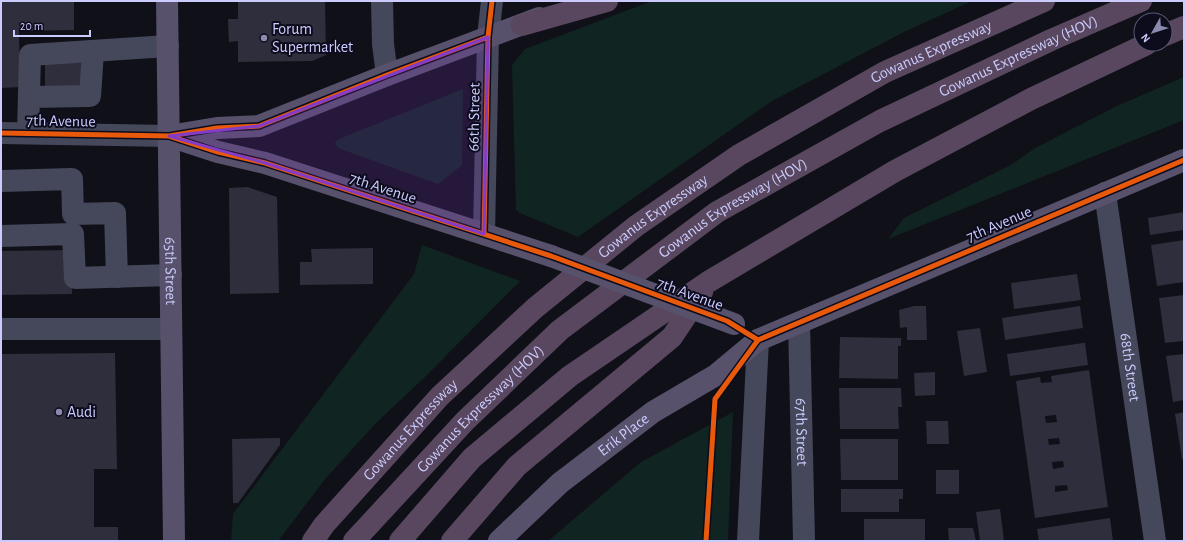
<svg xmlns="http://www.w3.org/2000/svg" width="1185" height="542" viewBox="0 0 1185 542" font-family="'Alegreya Sans',sans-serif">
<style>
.green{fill:#102422}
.building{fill:#2e2e3c;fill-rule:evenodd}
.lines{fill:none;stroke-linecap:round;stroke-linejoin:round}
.path{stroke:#46565f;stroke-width:2.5;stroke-dasharray:2 3;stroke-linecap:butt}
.minor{stroke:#45475a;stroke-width:22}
.major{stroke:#57516c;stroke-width:22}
.highway{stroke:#58475e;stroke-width:22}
.major-bridge{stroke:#57516c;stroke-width:22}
.cycleway-casing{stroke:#0d0c1d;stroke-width:8}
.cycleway{stroke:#e8590c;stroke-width:5}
.marked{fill:#833cc5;fill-opacity:0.2;stroke:#833cc5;stroke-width:3;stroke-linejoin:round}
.poi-dot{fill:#8a8aad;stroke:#0d0c1d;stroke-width:1.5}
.labels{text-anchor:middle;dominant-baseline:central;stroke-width:4;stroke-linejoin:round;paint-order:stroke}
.poi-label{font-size:16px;fill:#cbcbfd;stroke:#0d0c1d;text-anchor:start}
.street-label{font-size:16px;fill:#cbcbfd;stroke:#0d0c1d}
</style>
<rect width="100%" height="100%" fill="#101019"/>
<path class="green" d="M 652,1 L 972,1 L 906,31 L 772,101 L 578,237 L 520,213 L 516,210 L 512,65 L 525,49 Z
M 1184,77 L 1184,120 L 888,239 L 904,218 L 1011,165 L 1035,148 L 1117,106 Z
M 463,89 L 462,165 L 438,184 L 338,148 L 335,143 L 337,140 Z
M 422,245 L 520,281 L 424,378 L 375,424 L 326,478 L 278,541 L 231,541 L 233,514 L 414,274 Z
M 733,412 L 728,541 L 548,541 L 641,462 Z"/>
<path class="building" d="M 1,1 L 74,1 L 74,30 L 19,31 L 20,87 L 1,88 Z
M 238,1 L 325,1 L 326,55 L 312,61 L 238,62 L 238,41 L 229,42 L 228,19 L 238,19 Z
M 45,63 L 84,63 L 85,90 L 45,90 Z
M 247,187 L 277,197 L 279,293 L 230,294 L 229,188 Z
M 1184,212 L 1184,230 L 1150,235 L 1148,218 Z
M 1184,240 L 1184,282 L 1157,286 L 1151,245 Z
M 373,248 L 373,284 L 300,285 L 300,262 L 312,262 L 311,249 Z
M 71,250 L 72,294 L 1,295 L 1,251 Z
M 1077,274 L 1081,300 L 1014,309 L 1011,283 Z
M 1184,295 L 1184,341 L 1165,343 L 1159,298 Z
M 914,306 L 926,306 L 927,340 L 907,340 L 907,327 L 900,328 L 899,310 Z
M 1080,306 L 1083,328 L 1005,340 L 1002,318 Z
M 980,328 L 987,372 L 964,376 L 957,331 Z
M 840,337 L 901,338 L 901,346 L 898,346 L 898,379 L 839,378 Z
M 1083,343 L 1085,343 L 1088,365 L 1010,376 L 1007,354 Z
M 115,353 L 117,469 L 94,469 L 94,527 L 118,527 L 118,541 L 1,541 L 1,354 Z
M 1184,354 L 1184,400 L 1173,402 L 1166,356 Z
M 1089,370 L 1108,507 L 1035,518 L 1016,381 L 1040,377 L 1041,383 L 1052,382 L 1051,376 ZM 1056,415 L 1057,422 L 1046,423 L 1045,416 ZM 1059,438 L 1060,444 L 1049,445 L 1048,439 ZM 1063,461 L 1064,467 L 1053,469 L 1052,462 ZM 1067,485 L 1068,490 L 1055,492 L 1055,486 Z
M 935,372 L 935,395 L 915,396 L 914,373 Z
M 839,388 L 901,388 L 902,407 L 898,407 L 899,429 L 840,429 Z
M 1184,412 L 1184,459 L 1182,459 L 1175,414 Z
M 926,421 L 948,421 L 949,444 L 927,444 Z
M 280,438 L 280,445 L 238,503 L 233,503 L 232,439 Z
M 840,439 L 898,439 L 898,480 L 841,480 Z
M 936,470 L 959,470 L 959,494 L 936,494 Z
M 841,489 L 903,489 L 903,499 L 899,499 L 899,512 L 841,512 Z
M 1000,509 L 1004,541 L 980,541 L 976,512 Z
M 1110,518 L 1113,541 L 1039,541 L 1037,529 Z
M 864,519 L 925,519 L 925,541 L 864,541 Z
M 948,528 L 973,528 L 976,541 L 949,541 Z"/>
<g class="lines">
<path class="path" d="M 706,541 L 715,404"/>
<g class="minor">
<path d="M 382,1 L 383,44 L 387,75"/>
<path d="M 29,97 L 90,96 L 93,52"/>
<path d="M 1,133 L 169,136"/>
<path d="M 28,133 L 30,55 L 168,46"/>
<path d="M 1,181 L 72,179 L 73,214 L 115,213 L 117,277"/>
<path id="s1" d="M 1105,193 L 1155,541"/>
<path d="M 484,234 L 488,37 L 492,1"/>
<path d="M 1,236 L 73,234 L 75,278 L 171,275"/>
<path id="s2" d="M 799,323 L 804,541"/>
<path d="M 1,329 L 171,329"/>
<path d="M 748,541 L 758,340"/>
</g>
<g class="major">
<path id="s3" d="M 167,1 L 174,541"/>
<path d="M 169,136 L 217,128 L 259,126 L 387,75 L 539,18"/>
<path d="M 172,137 L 218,152 L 265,163 L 551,256"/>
<path id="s4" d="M 499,541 L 560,483 L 653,412 L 716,375 L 758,340 L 1184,160"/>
</g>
<g class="highway">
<path d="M 522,25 L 607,1"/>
<path d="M 1165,35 L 1184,27"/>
<path id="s5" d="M 313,541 L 324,525 L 440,396 L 535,308 L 636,226 L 739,155 L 885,72 L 1044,1"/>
<path id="s6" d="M 354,541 L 465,421 L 560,330 L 717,212 L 880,121 L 1051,40 L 1141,1"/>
<path d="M 400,541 L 472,458 L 570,376 L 708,282 L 895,171 L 1031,99 L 1147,44"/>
<path d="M 452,541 L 517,466 L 672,337 L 702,292"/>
</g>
<path class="major-bridge" d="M 551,256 L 734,324"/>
<defs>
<path id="cycleway" d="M 1,133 L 169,136 L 217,128 L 259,126 L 387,75 L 488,37
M 169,136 L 218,152 L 265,163 L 551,256 L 727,321 L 758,340
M 484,234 L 488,37 L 492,1
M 758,340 L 1184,160
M 706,541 L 715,399 L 758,340"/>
</defs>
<use href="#cycleway" class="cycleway-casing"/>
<use href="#cycleway" class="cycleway"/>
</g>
<path class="marked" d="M 488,37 L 484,234 L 265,163 L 169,136 L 259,126 Z"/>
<g class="poi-dot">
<circle cx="264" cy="38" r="4"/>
<circle cx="59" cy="412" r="4"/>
</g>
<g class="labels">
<g class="poi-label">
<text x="272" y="29">Forum<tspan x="272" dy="18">Supermarket</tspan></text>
<text x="67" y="412">Audi</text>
</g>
<g class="street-label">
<text stroke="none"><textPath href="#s5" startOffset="796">Gowanus Expressway</textPath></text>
<text stroke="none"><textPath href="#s6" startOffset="831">Gowanus Expressway (HOV)</textPath></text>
<text transform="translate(474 117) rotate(-89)">66th Street</text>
<text transform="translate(61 121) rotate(1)">7th Avenue</text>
<text transform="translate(383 188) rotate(18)">7th Avenue</text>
<text stroke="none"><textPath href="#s6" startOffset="507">Gowanus Expressway (HOV)</textPath></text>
<text stroke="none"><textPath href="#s5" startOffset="472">Gowanus Expressway</textPath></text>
<text transform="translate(999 224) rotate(-23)">7th Avenue</text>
<text stroke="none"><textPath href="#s3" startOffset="270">65th Street</textPath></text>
<text transform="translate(690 294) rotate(20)">7th Avenue</text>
<text stroke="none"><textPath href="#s1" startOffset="176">68th Street</textPath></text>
<text stroke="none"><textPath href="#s6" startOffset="183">Gowanus Expressway (HOV)</textPath></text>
<text stroke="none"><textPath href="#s5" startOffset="148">Gowanus Expressway</textPath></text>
<text stroke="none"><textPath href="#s2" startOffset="109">67th Street</textPath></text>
<text stroke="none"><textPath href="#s4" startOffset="164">Erik Place</textPath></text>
</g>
</g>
<rect width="1185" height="542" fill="none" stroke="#cbcbfd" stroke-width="4"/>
<g transform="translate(1153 32) rotate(231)"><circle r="19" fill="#0d0c1d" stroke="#595877"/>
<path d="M0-3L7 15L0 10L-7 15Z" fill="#8a8aad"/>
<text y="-6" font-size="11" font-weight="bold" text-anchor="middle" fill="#cbcbfd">N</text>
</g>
<path d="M14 30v6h76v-6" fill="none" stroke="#cbcbfd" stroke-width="2"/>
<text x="20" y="30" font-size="12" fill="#cbcbfd" stroke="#0d0c1d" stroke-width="3" paint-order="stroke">20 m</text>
</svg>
